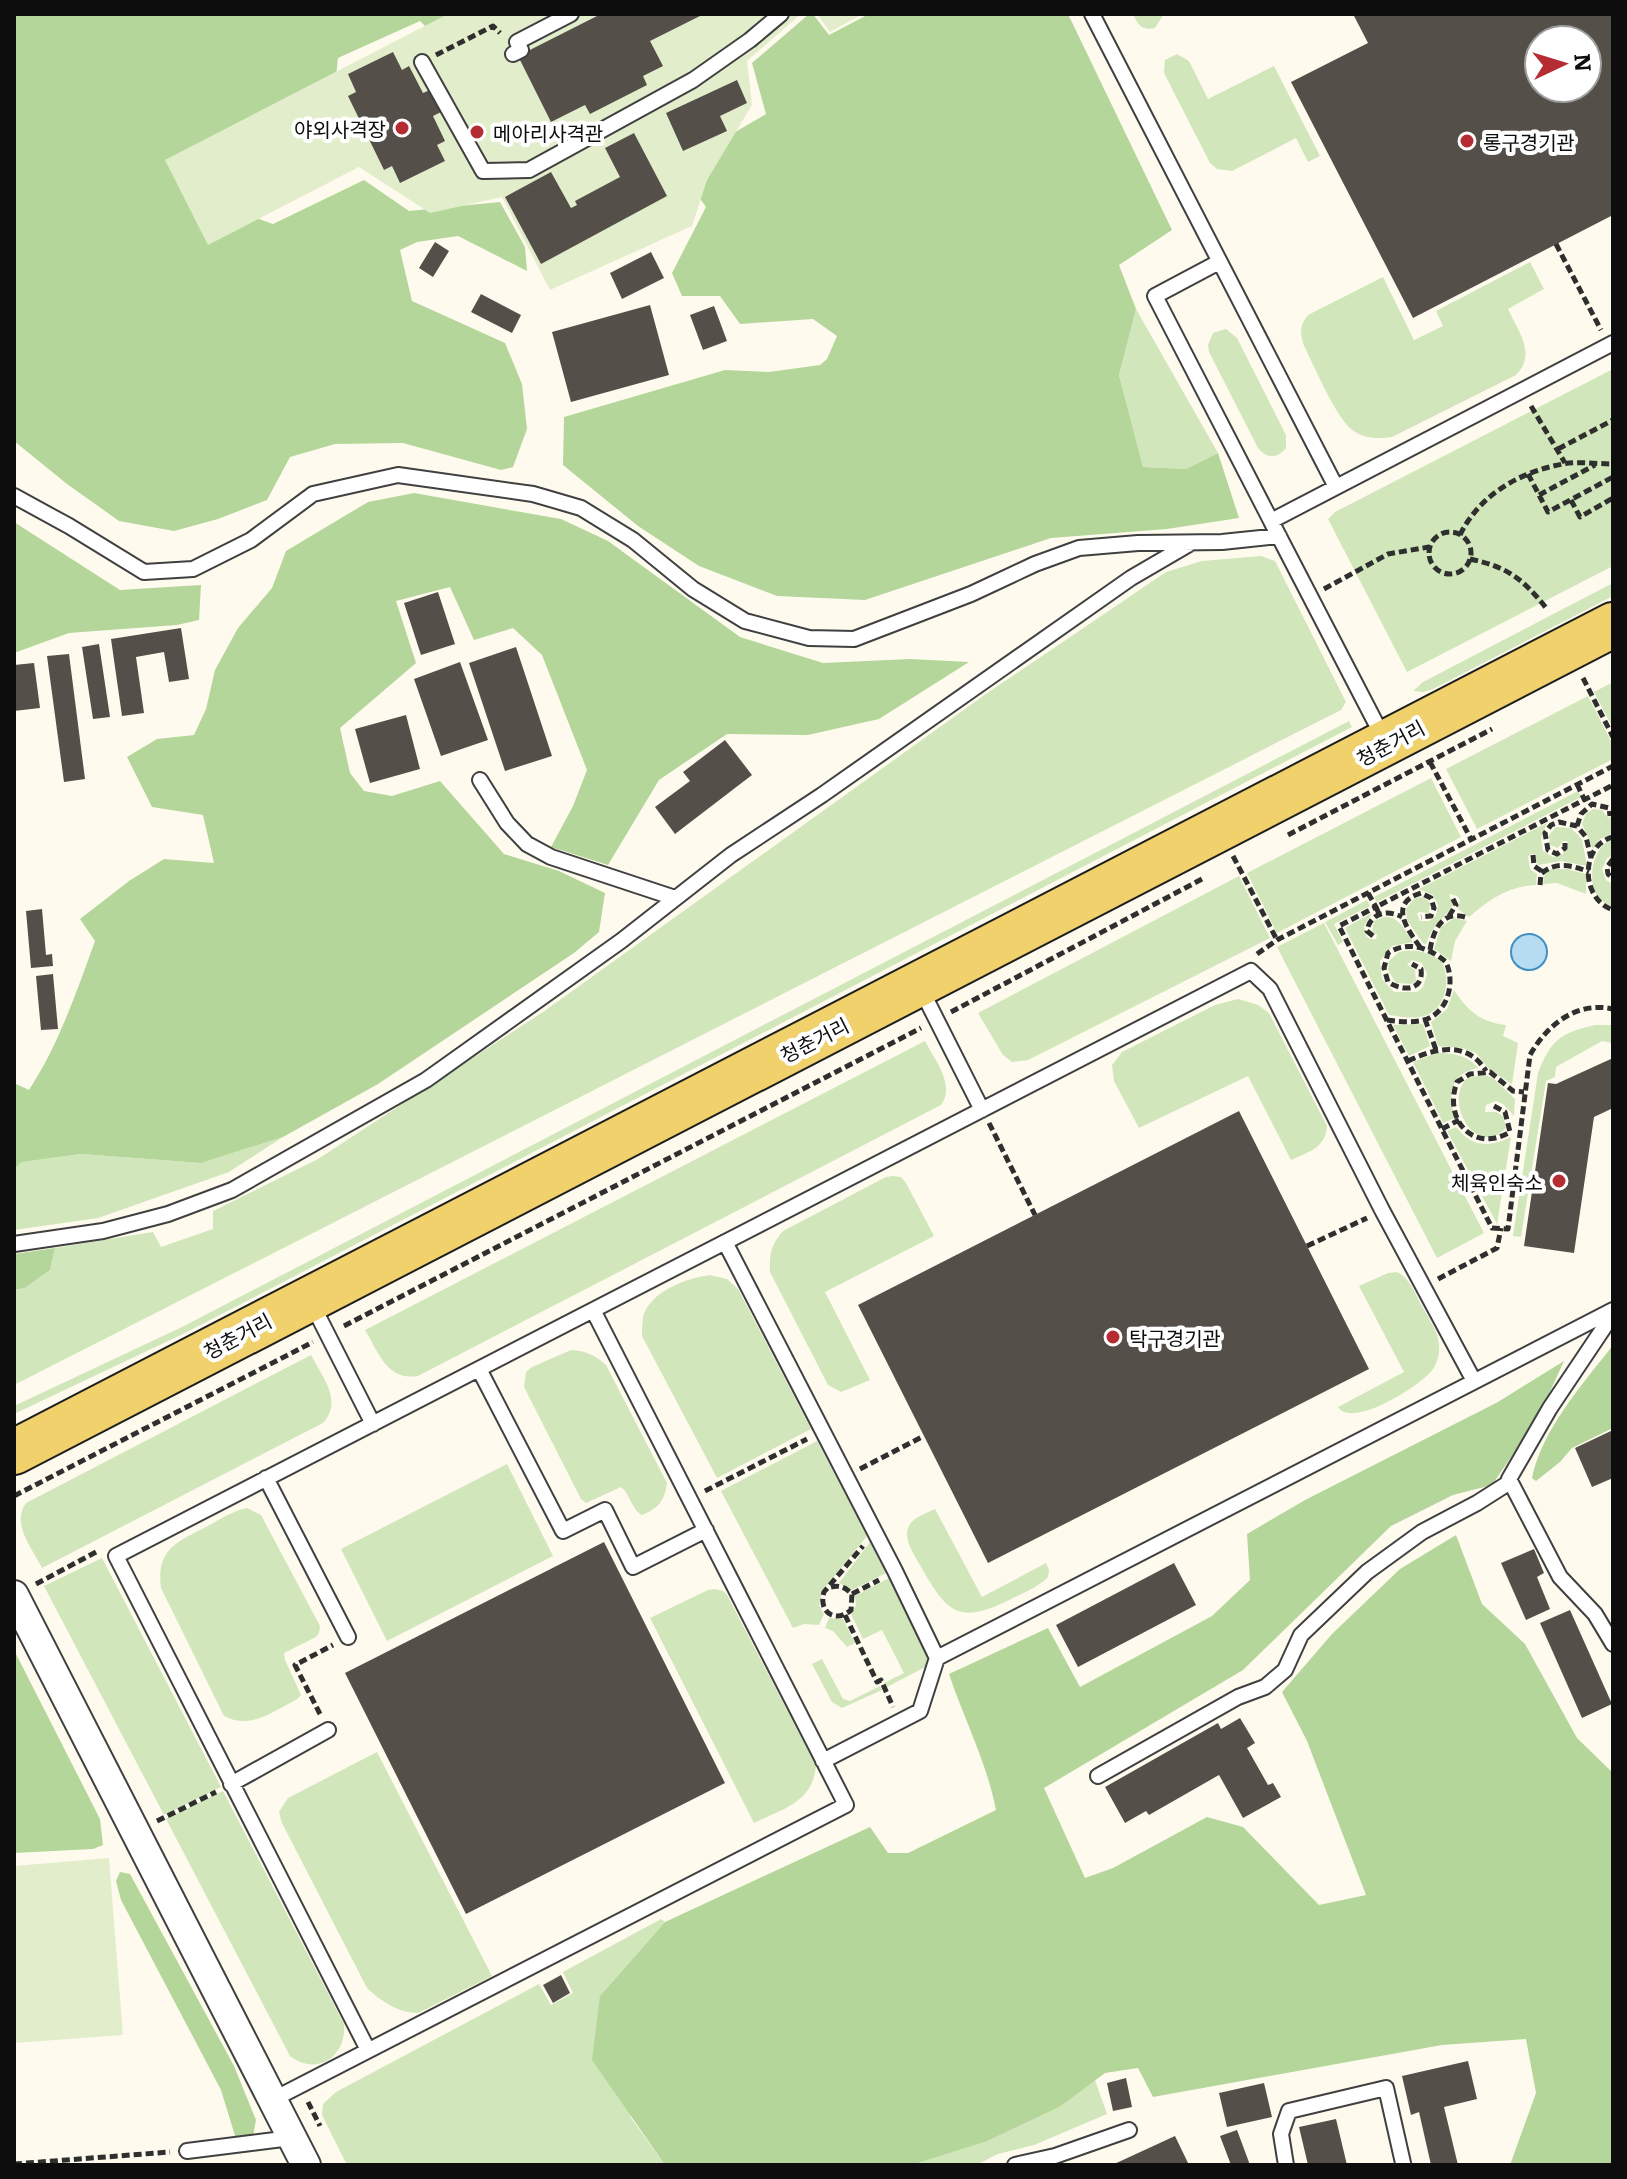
<svg xmlns="http://www.w3.org/2000/svg" width="1627" height="2179" viewBox="0 0 1627 2179" font-family="Literata,'Noto Sans KR',serif">
<style>
.green{fill:#d1e6ba}
.forest{fill:#b5d69a}
.pitch{fill:#e2eecb}
.water{fill:#b6dcf2;stroke:#4190c5;stroke-width:2}
.building{fill:#554f4a;fill-rule:evenodd}
.lines{fill:none;stroke-linecap:round;stroke-linejoin:round}
.service-casing{stroke:#404040;stroke-width:18}
.minor-casing{stroke:#404040;stroke-width:32}
.primary-casing{stroke:#1e1e1e;stroke-width:48}
.path{stroke:#2f2f2f;stroke-width:5;stroke-dasharray:8 4;stroke-linecap:butt}
.service{stroke:#fff;stroke-width:14}
.minor{stroke:#fff;stroke-width:28}
.primary{stroke:#f0d16c;stroke-width:44}
.poi-dot{fill:#b52d33;stroke:#fff;stroke-width:3}
.labels{text-anchor:middle;dominant-baseline:central;stroke-width:8;stroke-linejoin:round;paint-order:stroke}
.poi-label{font-size:20px;fill:#0d0d0d;stroke:#fff;text-anchor:start}
.street-label{font-size:20px;fill:#0d0d0d;stroke:#fff}
</style>
<rect width="100%" height="100%" fill="#fefbee"/>
<path class="green" d="M 1133,14 L 1162,14 L 1162,17 L 1155,28 C 1142,31 1138,25 1133,14 Z
M 1177,54 L 1189,61 L 1208,99 L 1274,66 L 1320,156 L 1308,162 L 1296,138 L 1232,171 L 1217,169 L 1210,163 L 1164,73 L 1165,60 Z
M 1530,262 L 1544,289 L 1508,309 C 1518,331 1537,354 1516,375 L 1392,437 C 1377,439 1363,439 1351,429 C 1334,414 1315,367 1304,346 C 1300,333 1299,326 1308,315 L 1383,277 L 1414,340 L 1443,326 L 1436,311 Z
M 1136,309 L 1218,453 L 1186,469 L 1143,467 L 1119,375 Z
M 1226,329 L 1237,338 L 1286,435 L 1286,448 C 1277,459 1267,459 1258,448 L 1209,352 L 1208,345 L 1213,333 Z
M 1613,369 L 1613,566 L 1407,672 L 1328,519 L 1335,512 Z
M 1261,556 L 1275,561 L 1346,702 L 1341,710 L 14,1385 L 14,1290 L 25,1288 L 50,1270 L 55,1248 L 153,1232 L 161,1247 L 213,1229 L 213,1211 L 318,1159 L 543,1012 L 983,696 L 1166,572 L 1202,561 Z
M 1613,583 L 1613,596 L 1433,689 L 1423,692 L 1413,691 L 1423,682 Z
M 1613,682 L 1613,728 L 1594,692 Z
M 1588,696 L 1613,745 L 1613,759 L 1477,829 L 1446,769 Z
M 1349,721 L 1352,727 L 185,1333 L 14,1414 L 14,1406 L 182,1327 Z
M 1431,778 L 1461,837 L 1277,933 L 1247,873 Z
M 1578,791 L 1581,797 L 1377,902 L 1374,897 Z
M 1593,809 L 1602,810 L 1608,818 L 1613,816 L 1613,833 L 1600,839 L 1593,849 L 1582,824 L 1586,814 Z
M 1547,823 L 1541,838 L 1543,851 L 1553,857 L 1563,854 L 1568,845 L 1567,841 L 1563,841 L 1558,848 L 1550,845 L 1549,835 L 1556,827 L 1571,828 L 1582,839 L 1587,866 L 1561,861 L 1538,865 L 1535,859 L 1536,854 L 1531,854 L 1528,857 L 1530,869 L 1537,874 L 1536,885 C 1508,886 1489,900 1469,917 L 1458,909 L 1460,900 L 1457,896 L 1449,894 L 1453,905 C 1443,921 1432,924 1426,945 L 1422,942 L 1407,920 L 1406,909 L 1414,899 C 1421,896 1425,897 1430,903 L 1429,913 L 1419,912 L 1417,914 L 1420,921 L 1429,921 L 1436,916 L 1438,905 L 1433,895 L 1419,889 Z
M 1608,841 L 1613,841 L 1613,856 L 1607,858 L 1602,869 L 1606,880 L 1613,884 L 1613,907 C 1607,904 1601,901 1597,895 C 1587,881 1593,850 1608,841 Z
M 1552,869 L 1567,869 L 1586,874 L 1586,894 L 1557,883 L 1543,884 L 1545,872 Z
M 1239,876 L 1270,938 L 1028,1060 L 1012,1062 L 1003,1055 L 978,1013 Z
M 1367,900 L 1370,906 L 1334,924 L 1343,942 L 1338,945 L 1325,922 Z
M 1372,913 L 1364,926 L 1366,936 L 1370,939 L 1376,939 L 1377,935 L 1372,931 L 1374,921 C 1395,909 1402,926 1413,942 L 1392,946 L 1380,961 L 1382,979 L 1394,992 L 1417,992 L 1423,987 L 1427,974 L 1422,963 L 1412,960 L 1407,965 L 1415,970 L 1416,981 L 1412,984 L 1396,983 L 1388,970 L 1389,961 L 1399,952 C 1415,948 1429,952 1442,962 C 1450,979 1447,1005 1429,1014 C 1417,1020 1402,1017 1389,1015 L 1345,928 Z
M 1454,918 L 1467,921 L 1455,941 L 1451,961 L 1434,949 L 1441,927 Z
M 1324,923 L 1484,1233 L 1437,1258 L 1277,947 Z
M 1454,990 C 1468,1011 1480,1022 1506,1025 L 1503,1036 L 1518,1043 L 1512,1084 L 1490,1070 L 1476,1053 L 1462,1048 L 1438,1046 L 1431,1022 L 1447,1009 Z
M 1238,999 L 1258,1005 L 1269,1013 L 1327,1126 C 1326,1148 1308,1152 1291,1160 L 1248,1076 L 1139,1128 L 1114,1081 L 1112,1065 L 1122,1052 L 1215,1005 Z
M 1423,1024 L 1430,1046 L 1409,1056 L 1393,1025 Z
M 1595,1025 L 1613,1025 L 1613,1043 L 1602,1041 L 1556,1067 L 1555,1077 L 1546,1081 L 1521,1237 L 1513,1236 L 1538,1073 C 1551,1040 1560,1033 1595,1025 Z
M 925,1041 C 934,1059 956,1085 941,1105 L 418,1376 C 387,1381 379,1353 365,1330 Z
M 1437,1053 C 1453,1053 1468,1055 1478,1068 C 1451,1073 1447,1094 1455,1118 L 1443,1123 L 1413,1062 Z
M 1483,1074 L 1493,1078 L 1515,1099 L 1514,1116 L 1503,1104 L 1496,1101 L 1486,1105 L 1485,1112 L 1496,1112 L 1503,1116 L 1506,1128 C 1477,1159 1444,1104 1466,1079 Z
M 1456,1127 C 1472,1147 1488,1148 1511,1137 L 1497,1224 L 1447,1131 Z
M 283,1137 L 229,1172 L 98,1218 L 14,1230 L 14,1169 L 22,1162 L 81,1154 L 201,1163 Z
M 893,1176 L 901,1177 L 906,1183 L 934,1236 L 825,1292 L 870,1380 L 841,1392 L 828,1385 L 770,1272 C 769,1254 771,1245 783,1231 L 886,1177 Z
M 1397,1272 C 1410,1278 1415,1294 1422,1306 C 1428,1318 1439,1332 1439,1346 C 1440,1354 1437,1363 1433,1369 C 1421,1386 1352,1429 1338,1407 L 1404,1372 L 1359,1286 L 1388,1273 Z
M 710,1275 L 727,1279 L 738,1289 L 811,1429 L 717,1478 L 642,1336 C 642,1330 642,1323 643,1317 C 650,1291 687,1278 710,1275 Z
M 571,1350 C 586,1351 595,1355 606,1365 L 667,1483 C 665,1500 658,1509 642,1515 C 632,1510 630,1494 621,1487 L 586,1503 L 581,1499 L 524,1387 L 526,1372 L 532,1367 Z
M 311,1355 C 323,1378 343,1401 323,1423 L 42,1568 C 32,1548 11,1524 26,1503 Z
M 817,1441 L 867,1536 L 823,1590 L 819,1605 L 824,1614 L 819,1625 L 804,1624 L 793,1628 L 721,1491 Z
M 507,1464 L 553,1556 L 387,1641 L 341,1549 Z
M 247,1508 L 261,1515 L 320,1626 L 319,1633 L 316,1637 L 284,1653 L 285,1660 L 301,1695 L 296,1700 C 271,1712 251,1730 224,1716 L 161,1588 C 156,1550 176,1542 206,1527 C 219,1520 232,1511 247,1508 Z
M 935,1509 L 982,1597 L 1046,1563 L 1049,1570 L 1048,1577 C 1038,1587 1024,1593 1011,1599 C 955,1628 945,1609 917,1560 C 912,1551 903,1537 909,1526 C 913,1517 927,1513 935,1509 Z
M 870,1542 L 886,1573 L 852,1590 L 839,1583 Z
M 102,1558 L 221,1787 L 164,1815 L 44,1586 Z
M 889,1578 L 933,1663 L 887,1687 L 884,1683 L 904,1673 L 882,1630 L 863,1639 L 851,1614 L 856,1605 L 855,1596 Z
M 715,1589 L 723,1591 L 727,1595 L 816,1766 C 812,1803 784,1808 754,1823 L 650,1618 L 708,1590 Z
M 829,1618 L 843,1619 L 855,1643 L 847,1647 L 833,1631 L 825,1628 Z
M 822,1659 L 843,1699 L 850,1701 L 880,1686 L 882,1690 L 842,1708 L 832,1702 L 812,1664 Z
M 377,1752 L 492,1976 L 418,2013 C 398,2013 381,2001 367,1988 L 282,1823 L 279,1812 L 288,1798 Z
M 223,1791 L 344,2024 C 347,2056 317,2077 290,2056 L 166,1819 Z
M 661,1919 L 665,1922 L 600,1996 L 631,2118 L 665,2165 L 347,2165 L 322,2115 L 323,2104 L 336,2092 L 539,1984 L 551,2005 L 573,1993 L 563,1972 Z
M 1095,2080 L 1107,2114 L 1034,2145 L 998,2154 L 976,2165 L 911,2165 L 1061,2106 Z"/>
<path class="forest" d="M 14,14 L 484,14 L 442,43 L 420,21 L 338,58 L 335,87 L 212,202 L 273,224 L 364,180 L 409,211 L 500,202 L 525,247 L 527,271 L 458,236 L 417,242 L 400,250 L 412,301 L 505,343 L 522,384 L 527,429 L 513,467 L 501,470 L 403,443 L 335,444 L 290,457 L 267,500 L 218,519 L 174,531 L 119,521 L 67,484 L 14,441 Z
M 809,14 L 813,14 L 829,35 L 869,14 L 1068,14 L 1172,230 L 1119,265 L 1136,309 L 1119,375 L 1143,467 L 1186,469 L 1218,453 L 1239,518 L 1167,529 L 1051,538 L 865,600 L 777,596 L 699,566 L 638,526 L 563,465 L 564,417 L 725,370 L 769,372 L 820,365 L 827,359 L 837,336 L 813,319 L 740,324 L 720,296 L 682,296 L 672,273 L 706,207 L 677,166 L 766,114 L 752,63 Z
M 414,493 L 561,519 L 608,541 L 740,637 L 823,663 L 910,659 L 969,662 L 879,719 L 808,735 L 727,734 L 659,780 L 608,865 L 551,847 L 573,806 L 587,770 L 542,655 L 513,628 L 474,640 L 450,587 L 396,601 L 416,663 L 340,728 L 350,773 L 364,791 L 392,796 L 440,781 L 504,854 L 559,871 L 605,893 L 599,932 L 574,953 L 378,1084 L 283,1137 L 201,1163 L 81,1154 L 22,1162 L 14,1169 L 14,1083 L 29,1090 C 59,1044 76,993 95,941 L 80,919 L 129,881 L 164,859 L 214,863 L 203,815 L 152,807 L 127,757 L 157,739 L 194,735 L 206,709 L 215,670 L 238,628 L 272,588 L 286,551 L 368,502 Z
M 14,522 L 120,590 L 201,585 L 199,620 L 177,625 L 69,633 L 14,653 Z
M 55,1248 L 50,1270 L 25,1288 L 14,1290 L 14,1254 Z
M 1613,1345 L 1613,1428 L 1572,1448 L 1560,1462 L 1536,1481 L 1532,1478 C 1542,1429 1583,1384 1613,1345 Z
M 1564,1361 L 1539,1416 L 1492,1485 L 1453,1495 L 1391,1526 L 1243,1670 L 1044,1788 L 1085,1878 L 1113,1868 L 1207,1817 L 1243,1827 L 1319,1905 L 1366,1895 L 1307,1741 L 1282,1692 L 1332,1634 L 1400,1569 L 1456,1535 L 1482,1604 L 1525,1644 L 1577,1738 L 1613,1773 L 1613,2165 L 1510,2165 L 1536,2093 L 1526,2039 L 1442,2045 L 1153,2097 L 1138,2068 L 1105,2073 L 1061,2106 L 987,2141 L 911,2165 L 665,2165 L 592,2060 L 600,1996 L 665,1922 L 870,1827 L 888,1853 L 908,1853 L 996,1810 C 987,1763 964,1719 949,1674 L 1048,1628 L 1080,1687 L 1212,1616 L 1250,1580 L 1247,1534 L 1305,1500 L 1498,1402 Z
M 14,1650 L 100,1819 L 103,1845 L 93,1849 L 14,1853 Z
M 120,1872 L 130,1874 L 234,2066 L 256,2120 L 253,2136 L 236,2139 L 221,2090 L 121,1900 L 116,1881 Z"/>
<path class="pitch" d="M 448,14 L 801,14 L 747,61 L 752,105 L 707,180 L 692,226 L 550,290 L 502,197 L 430,213 L 359,167 L 208,245 L 165,160 Z
M 817,14 L 863,14 L 830,32 Z
M 109,1858 L 123,2035 L 14,2043 L 14,1866 Z"/>
<path class="water" d="M1511 952a18 18 0 1 1 36 0a18 18 0 1 1-36 0Z"/>
<path class="building" d="M 601,14 L 704,14 L 650,41 L 663,66 L 643,76 L 647,85 L 590,114 L 585,105 L 551,122 L 518,56 Z
M 1353,14 L 1613,14 L 1613,215 L 1413,318 L 1291,82 L 1368,43 ZM 1539,40 L 1587,40 L 1587,88 L 1539,88 Z
M 393,52 L 402,70 L 409,66 L 423,93 L 430,90 L 441,112 L 433,116 L 445,141 L 437,145 L 445,161 L 400,183 L 392,166 L 384,170 L 348,96 L 356,92 L 348,74 Z
M 737,80 L 747,103 L 720,116 L 727,131 L 683,151 L 666,113 Z
M 634,133 L 667,196 L 541,264 L 505,197 L 551,172 L 571,208 L 577,205 L 575,201 L 620,177 L 605,148 Z
M 435,242 L 449,251 L 433,277 L 419,268 Z
M 651,252 L 664,278 L 622,299 L 610,273 Z
M 481,294 L 521,315 L 512,333 L 471,312 Z
M 650,305 L 669,375 L 571,402 L 552,332 Z
M 714,306 L 727,341 L 703,350 L 690,315 Z
M 438,592 L 455,644 L 421,655 L 404,603 Z
M 181,628 L 189,679 L 169,682 L 164,652 L 136,657 L 144,713 L 122,716 L 111,639 Z
M 99,644 L 110,717 L 93,719 L 82,647 Z
M 516,647 L 552,756 L 505,771 L 469,663 Z
M 69,654 L 85,779 L 64,782 L 47,656 Z
M 460,662 L 488,740 L 441,756 L 414,679 Z
M 34,663 L 40,708 L 14,711 L 14,665 Z
M 406,715 L 420,769 L 370,783 L 355,729 Z
M 725,740 L 752,775 L 675,834 L 655,807 L 690,781 L 683,772 Z
M 42,909 L 46,955 L 52,954 L 53,966 L 31,968 L 26,911 Z
M 53,974 L 58,1029 L 41,1030 L 36,976 Z
M 1613,1058 L 1613,1108 L 1594,1117 L 1574,1253 L 1524,1246 L 1548,1083 L 1556,1084 Z
M 1239,1111 L 1369,1369 L 988,1563 L 858,1305 Z
M 1613,1430 L 1613,1478 L 1592,1487 L 1575,1448 Z
M 604,1542 L 725,1783 L 466,1914 L 345,1673 Z
M 1534,1549 L 1544,1573 L 1537,1577 L 1550,1609 L 1526,1620 L 1501,1563 Z
M 1174,1563 L 1196,1605 L 1078,1667 L 1056,1625 Z
M 1570,1610 L 1612,1704 L 1582,1718 L 1540,1623 Z
M 1240,1718 L 1255,1743 L 1247,1748 L 1268,1785 L 1273,1783 L 1281,1797 L 1243,1818 L 1219,1775 L 1149,1815 L 1146,1811 L 1125,1823 L 1105,1787 L 1218,1723 L 1221,1729 Z
M 561,1975 L 570,1993 L 553,2003 L 543,1985 Z
M 1468,2061 L 1477,2099 L 1444,2107 L 1458,2165 L 1431,2165 L 1419,2112 L 1411,2115 L 1402,2076 Z
M 1126,2078 L 1132,2107 L 1113,2111 L 1107,2083 Z
M 1264,2083 L 1272,2117 L 1227,2127 L 1219,2093 Z
M 1336,2119 L 1347,2165 L 1308,2165 L 1299,2127 Z
M 1237,2130 L 1250,2165 L 1231,2165 L 1220,2136 Z
M 1175,2136 L 1189,2165 L 1112,2165 Z"/>
<g class="lines">
<defs>
<path id="service" d="M 1092,14 L 1336,487
M 513,54 L 521,50 L 517,42 L 571,14
M 422,62 L 483,171 L 529,170 L 693,80 L 750,40 L 781,14
M 1219,262 L 1155,296 L 1271,521
M 14,496 L 69,526 L 144,572 L 193,569 L 251,540 L 313,494 L 398,475 L 533,494 L 581,508 L 633,540 L 693,589 L 745,621 L 809,638 L 854,639 L 971,594 L 1035,564 L 1079,548 L 1138,543 L 1222,542 L 1279,536
M 1384,739 L 1271,521 L 1613,343
M 480,780 L 507,823 L 527,844 L 551,857 L 675,898
M 921,989 L 982,1110
M 725,1242 L 895,1571 L 937,1658 L 920,1711 L 823,1761
M 14,1244 L 103,1231 L 168,1214 L 232,1190 L 426,1080 L 621,941 L 731,855 L 822,795 L 1131,578 L 1191,543
M 311,1302 L 373,1424
M 1613,1314 L 1550,1408 L 1509,1479 L 1560,1577 L 1595,1614 L 1613,1644
M 479,1369 L 563,1531 L 605,1510 L 633,1567 L 706,1530
M 266,1478 L 348,1637
M 937,1658 L 1613,1310
M 1098,1776 L 1238,1697 L 1265,1687 L 1285,1670 L 1301,1635 L 1367,1572 L 1422,1532 L 1477,1503 L 1510,1482
M 231,1784 L 328,1730
M 368,2050 L 116,1556 L 1251,971 L 1270,989 L 1382,1210 L 1474,1381
M 272,2100 L 846,1805 L 593,1310
M 187,2151 L 291,2138
M 1015,2165 L 1055,2156 L 1129,2130
M 1286,2165 L 1281,2134 L 1289,2111 L 1386,2088 L 1403,2163"/>
<path id="minor" d="M 14,1595 L 306,2165"/>
<path id="primary" d="M 14,1452 L 1613,625"/>
</defs>
<use href="#service" class="service-casing"/>
<use href="#minor" class="minor-casing"/>
<use href="#primary" class="primary-casing"/>
<path class="path" d="M 436,55 L 493,26 L 500,33
M 1556,244 L 1601,330
M 1531,406 L 1565,463
M 1558,449 L 1613,420
M 1528,474 L 1548,512 L 1613,477
M 1539,495 L 1595,465
M 1571,500 L 1580,517 L 1613,498
M1429 553a21 21 0 1 1 42 0a21 21 0 1 1-42 0Z
M 1460,535 C 1480,494 1520,472 1563,464 C 1579,461 1597,464 1613,464
M 1470,559 C 1508,567 1523,579 1547,609
M 1324,589 L 1388,554 L 1429,547
M 1583,678 L 1613,737
M 1430,762 L 1471,839
M 1577,784 L 1585,801
M 1577,826 L 1581,814 L 1592,804 L 1609,808 L 1610,816
M 1288,835 L 1492,729
M 1613,837 C 1580,845 1580,899 1613,910
M 1565,843 L 1565,848 L 1557,854 L 1548,850 L 1545,833 L 1551,825 L 1559,822 L 1577,826 L 1586,837 L 1591,858
M 1533,855 L 1534,866 L 1543,872
M 1233,856 L 1277,940
M 1613,859 L 1607,867 L 1608,874 L 1613,879
M 1540,885 L 1541,874 C 1555,861 1572,865 1589,872
M 1368,893 L 1376,907 L 1339,926 L 1492,1228 L 1508,1229 L 1530,1055 C 1547,1025 1576,1001 1613,1009
M 1379,914 L 1376,907 L 1613,785
M 1449,916 L 1456,905 L 1452,897
M 1373,936 L 1367,931 C 1370,913 1387,909 1402,917
M 1420,947 C 1407,929 1388,903 1421,893 L 1431,898 L 1434,908 L 1431,916 L 1421,917
M 1430,950 C 1433,931 1442,910 1465,917
M 1257,954 L 1277,940 L 1613,766
M 951,1012 L 1204,878
M 1425,1019 L 1436,1050
M 1387,1020 C 1400,1022 1415,1023 1427,1019 C 1449,1010 1455,982 1446,962 C 1430,948 1408,940 1388,953 L 1384,968 L 1388,982 C 1403,992 1424,991 1421,969 L 1412,964
M 1408,1061 C 1435,1048 1467,1040 1486,1071
M 1494,1106 L 1505,1112 L 1510,1132 C 1473,1154 1443,1119 1457,1082 L 1470,1074 L 1490,1072 L 1513,1091 L 1524,1092
M 989,1123 L 1035,1215
M 1442,1129 L 1459,1120
M 1307,1246 L 1367,1218
M 1438,1279 L 1497,1248 L 1501,1228
M 344,1326 L 921,1028
M 860,1469 L 924,1436
M 705,1491 L 807,1439
M 14,1496 L 313,1342
M 36,1584 L 98,1551
M 831,1587 C 840,1585 845,1587 852,1594 L 851,1610 C 835,1624 818,1612 824,1592 L 863,1546
M 852,1594 L 879,1580
M 845,1615 L 877,1682 L 881,1680 L 893,1707
M 320,1714 L 295,1665 L 333,1645
M 157,1821 L 216,1792
M 308,2102 L 320,2126
M 14,2164 L 170,2152"/>
<use href="#service" class="service"/>
<use href="#minor" class="minor"/>
<use href="#primary" class="primary"/>
</g>
<g class="poi-dot">
<circle cx="402" cy="128" r="8"/>
<circle cx="477" cy="132" r="8"/>
<circle cx="1467" cy="141" r="8"/>
<circle cx="1559" cy="1181" r="8"/>
<circle cx="1113" cy="1337" r="8"/>
</g>
<g class="labels">
<g class="poi-label">
<text x="386" y="128" text-anchor="end">야외사격장</text>
<text x="493" y="132">메아리사격관</text>
<text x="1483" y="141">롱구경기관</text>
<text x="1543" y="1181" text-anchor="end">체육인숙소</text>
<text x="1129" y="1337">탁구경기관</text>
</g>
<g class="street-label">
<text transform="translate(1390 742) rotate(-28)">청춘거리</text>
<text transform="translate(814 1039) rotate(-27)">청춘거리</text>
<text transform="translate(237 1335) rotate(-28)">청춘거리</text>
</g>
</g>
<rect width="1627" height="2179" fill="none" stroke="#0d0d0d" stroke-width="32"/>
<g transform="translate(1563 64) rotate(86)"><circle r="38" fill="#ffffff" stroke="#9e9e9e" stroke-width="2"/>
<path d="M0-6L14 30L0 20L-14 30Z" fill="#b52d33"/>
<text y="-12" font-size="22" font-weight="bold" text-anchor="middle" fill="#0d0d0d">N</text>
</g>
</svg>
